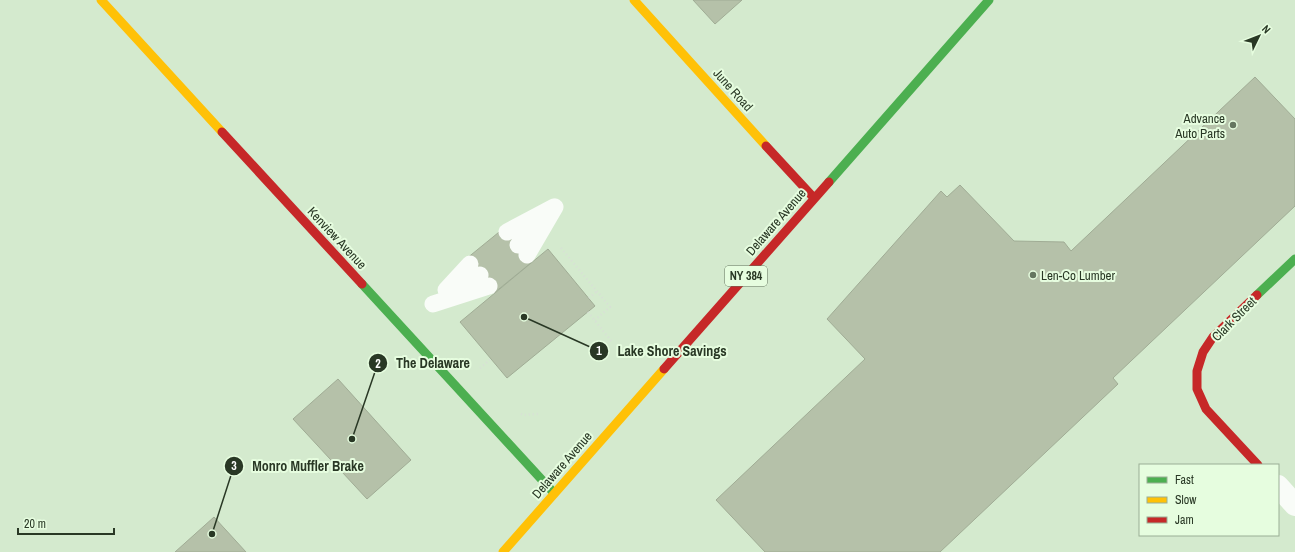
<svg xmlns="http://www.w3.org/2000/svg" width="1295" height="552" viewBox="0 0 1295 552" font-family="'Archivo Narrow',sans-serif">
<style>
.building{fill:#b5c1a9;stroke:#a0ac95}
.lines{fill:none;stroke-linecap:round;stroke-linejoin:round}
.path{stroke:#d8e0d6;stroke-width:2.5;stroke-dasharray:1 3;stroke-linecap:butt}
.lane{stroke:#f9fcf8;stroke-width:17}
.street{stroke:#f9fcf8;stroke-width:22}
.fast{stroke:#4caf50;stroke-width:9}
.slow{stroke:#ffc107;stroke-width:9}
.jam{stroke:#c62828;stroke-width:9}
.poi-dot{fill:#657660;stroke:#e6fddf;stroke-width:1.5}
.labels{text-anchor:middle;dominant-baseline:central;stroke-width:4;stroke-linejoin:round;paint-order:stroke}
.shield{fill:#e6fddf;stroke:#62735d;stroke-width:1}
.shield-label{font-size:12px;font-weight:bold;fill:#293825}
.street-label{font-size:13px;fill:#293825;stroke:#e6fddf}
.poi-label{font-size:13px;fill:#293825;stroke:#e6fddf;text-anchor:end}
.leader{fill:none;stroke:#293825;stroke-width:1.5}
.callout-dot{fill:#293825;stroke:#e6fddf;stroke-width:1.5}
.mark-label{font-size:12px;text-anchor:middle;font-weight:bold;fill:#fff}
.callout-label{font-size:14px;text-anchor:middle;font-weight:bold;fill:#293825;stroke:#e6fddf;stroke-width:4;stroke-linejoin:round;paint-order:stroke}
</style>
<rect width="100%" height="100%" fill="#d4eace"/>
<path class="building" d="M 693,0 L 742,0 L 715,24 Z
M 1255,77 L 1295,119 L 1295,206 L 1113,378 L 1118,384 L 940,552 L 765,552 L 716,500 L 865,359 L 827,319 L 941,191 L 947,197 L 960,185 L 1014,241 L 1064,242 L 1071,251 Z
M 504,228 L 532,262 L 494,293 L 466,259 Z
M 548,249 L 595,306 L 507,378 L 460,322 Z
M 338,379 L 411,460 L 367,499 L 293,419 Z
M 214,517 L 246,552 L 175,552 Z"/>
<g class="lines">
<path class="path" d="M 561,248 L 610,307 L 595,320
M 589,298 L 597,291
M 588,312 L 612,342
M 480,368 L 491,359
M 521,414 L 523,415 L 538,414"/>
<path class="lane" d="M 507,232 L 554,207
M 518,245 L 536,226
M 527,255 L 555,207
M 446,290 L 470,264
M 456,290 L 480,275
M 433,304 L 489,286"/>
<path class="street" d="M 1278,486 L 1295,505"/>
<path class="fast" d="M 829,182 L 989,0
M 362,284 L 554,493
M 1257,295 L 1295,259"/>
<path class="slow" d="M 101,0 L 222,132
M 634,0 L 766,146
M 503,552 L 664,369"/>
<path class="jam" d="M 222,132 L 362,284
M 766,146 L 814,198
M 1257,295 L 1213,337 L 1203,352 L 1197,371 L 1197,389 L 1206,409 L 1258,465
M 664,369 L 829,182"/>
</g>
<g class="poi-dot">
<circle cx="1233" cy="125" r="4"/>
<circle cx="1033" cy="275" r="4"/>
</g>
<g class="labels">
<rect class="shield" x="725" y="266" width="42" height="20" rx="3"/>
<g class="shield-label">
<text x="746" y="276">NY 384</text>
</g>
<g class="street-label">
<text transform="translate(733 90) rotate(48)">June Road</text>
<text transform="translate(776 222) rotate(-49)">Delaware Avenue</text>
<text transform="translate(337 238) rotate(47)">Kenview Avenue</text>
<text transform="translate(1234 319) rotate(-45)">Clark Street</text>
<text transform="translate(562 465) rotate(-49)">Delaware Avenue</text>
</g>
<g class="poi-label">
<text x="1225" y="118">Advance<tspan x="1225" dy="15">Auto Parts</tspan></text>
<text x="1041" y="275" text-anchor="start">Len-Co Lumber</text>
</g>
</g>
<path class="leader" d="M524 317L599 351M352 439L378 363M212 534L234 466"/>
<g class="callout-dot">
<circle cx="524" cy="317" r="4"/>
<circle cx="352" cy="439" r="4"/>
<circle cx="212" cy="534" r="4"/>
<circle cx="599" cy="351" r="10"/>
<circle cx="378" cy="363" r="10"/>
<circle cx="234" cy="466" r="10"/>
</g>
<g class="mark-label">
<text x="599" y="355">1</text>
<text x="378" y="368">2</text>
<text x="234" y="470">3</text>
</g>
<g class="callout-label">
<text x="672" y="356">Lake Shore Savings</text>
<text x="433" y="368">The Delaware</text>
<text x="308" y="471">Monro Muffler Brake</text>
</g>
<rect x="1139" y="464" width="140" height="72" fill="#e6fddf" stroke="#9aae95"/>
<rect x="1147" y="477" width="20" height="6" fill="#4caf50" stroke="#9aae95"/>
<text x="1175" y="484" font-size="12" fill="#293825">Fast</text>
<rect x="1147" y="497" width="20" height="6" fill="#ffc107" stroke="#9aae95"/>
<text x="1175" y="504" font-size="12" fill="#293825">Slow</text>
<rect x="1147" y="517" width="20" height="6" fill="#c62828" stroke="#9aae95"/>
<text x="1175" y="524" font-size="12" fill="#293825">Jam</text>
<g transform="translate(1259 36) rotate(47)" stroke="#e6fddf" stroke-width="3" paint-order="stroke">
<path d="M0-3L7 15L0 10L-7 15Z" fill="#293825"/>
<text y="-6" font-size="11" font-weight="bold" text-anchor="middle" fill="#293825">N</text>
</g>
<path d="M18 528v6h96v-6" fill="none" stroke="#293825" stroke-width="2"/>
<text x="24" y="528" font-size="12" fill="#293825" stroke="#e6fddf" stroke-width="3" paint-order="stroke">20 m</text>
</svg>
